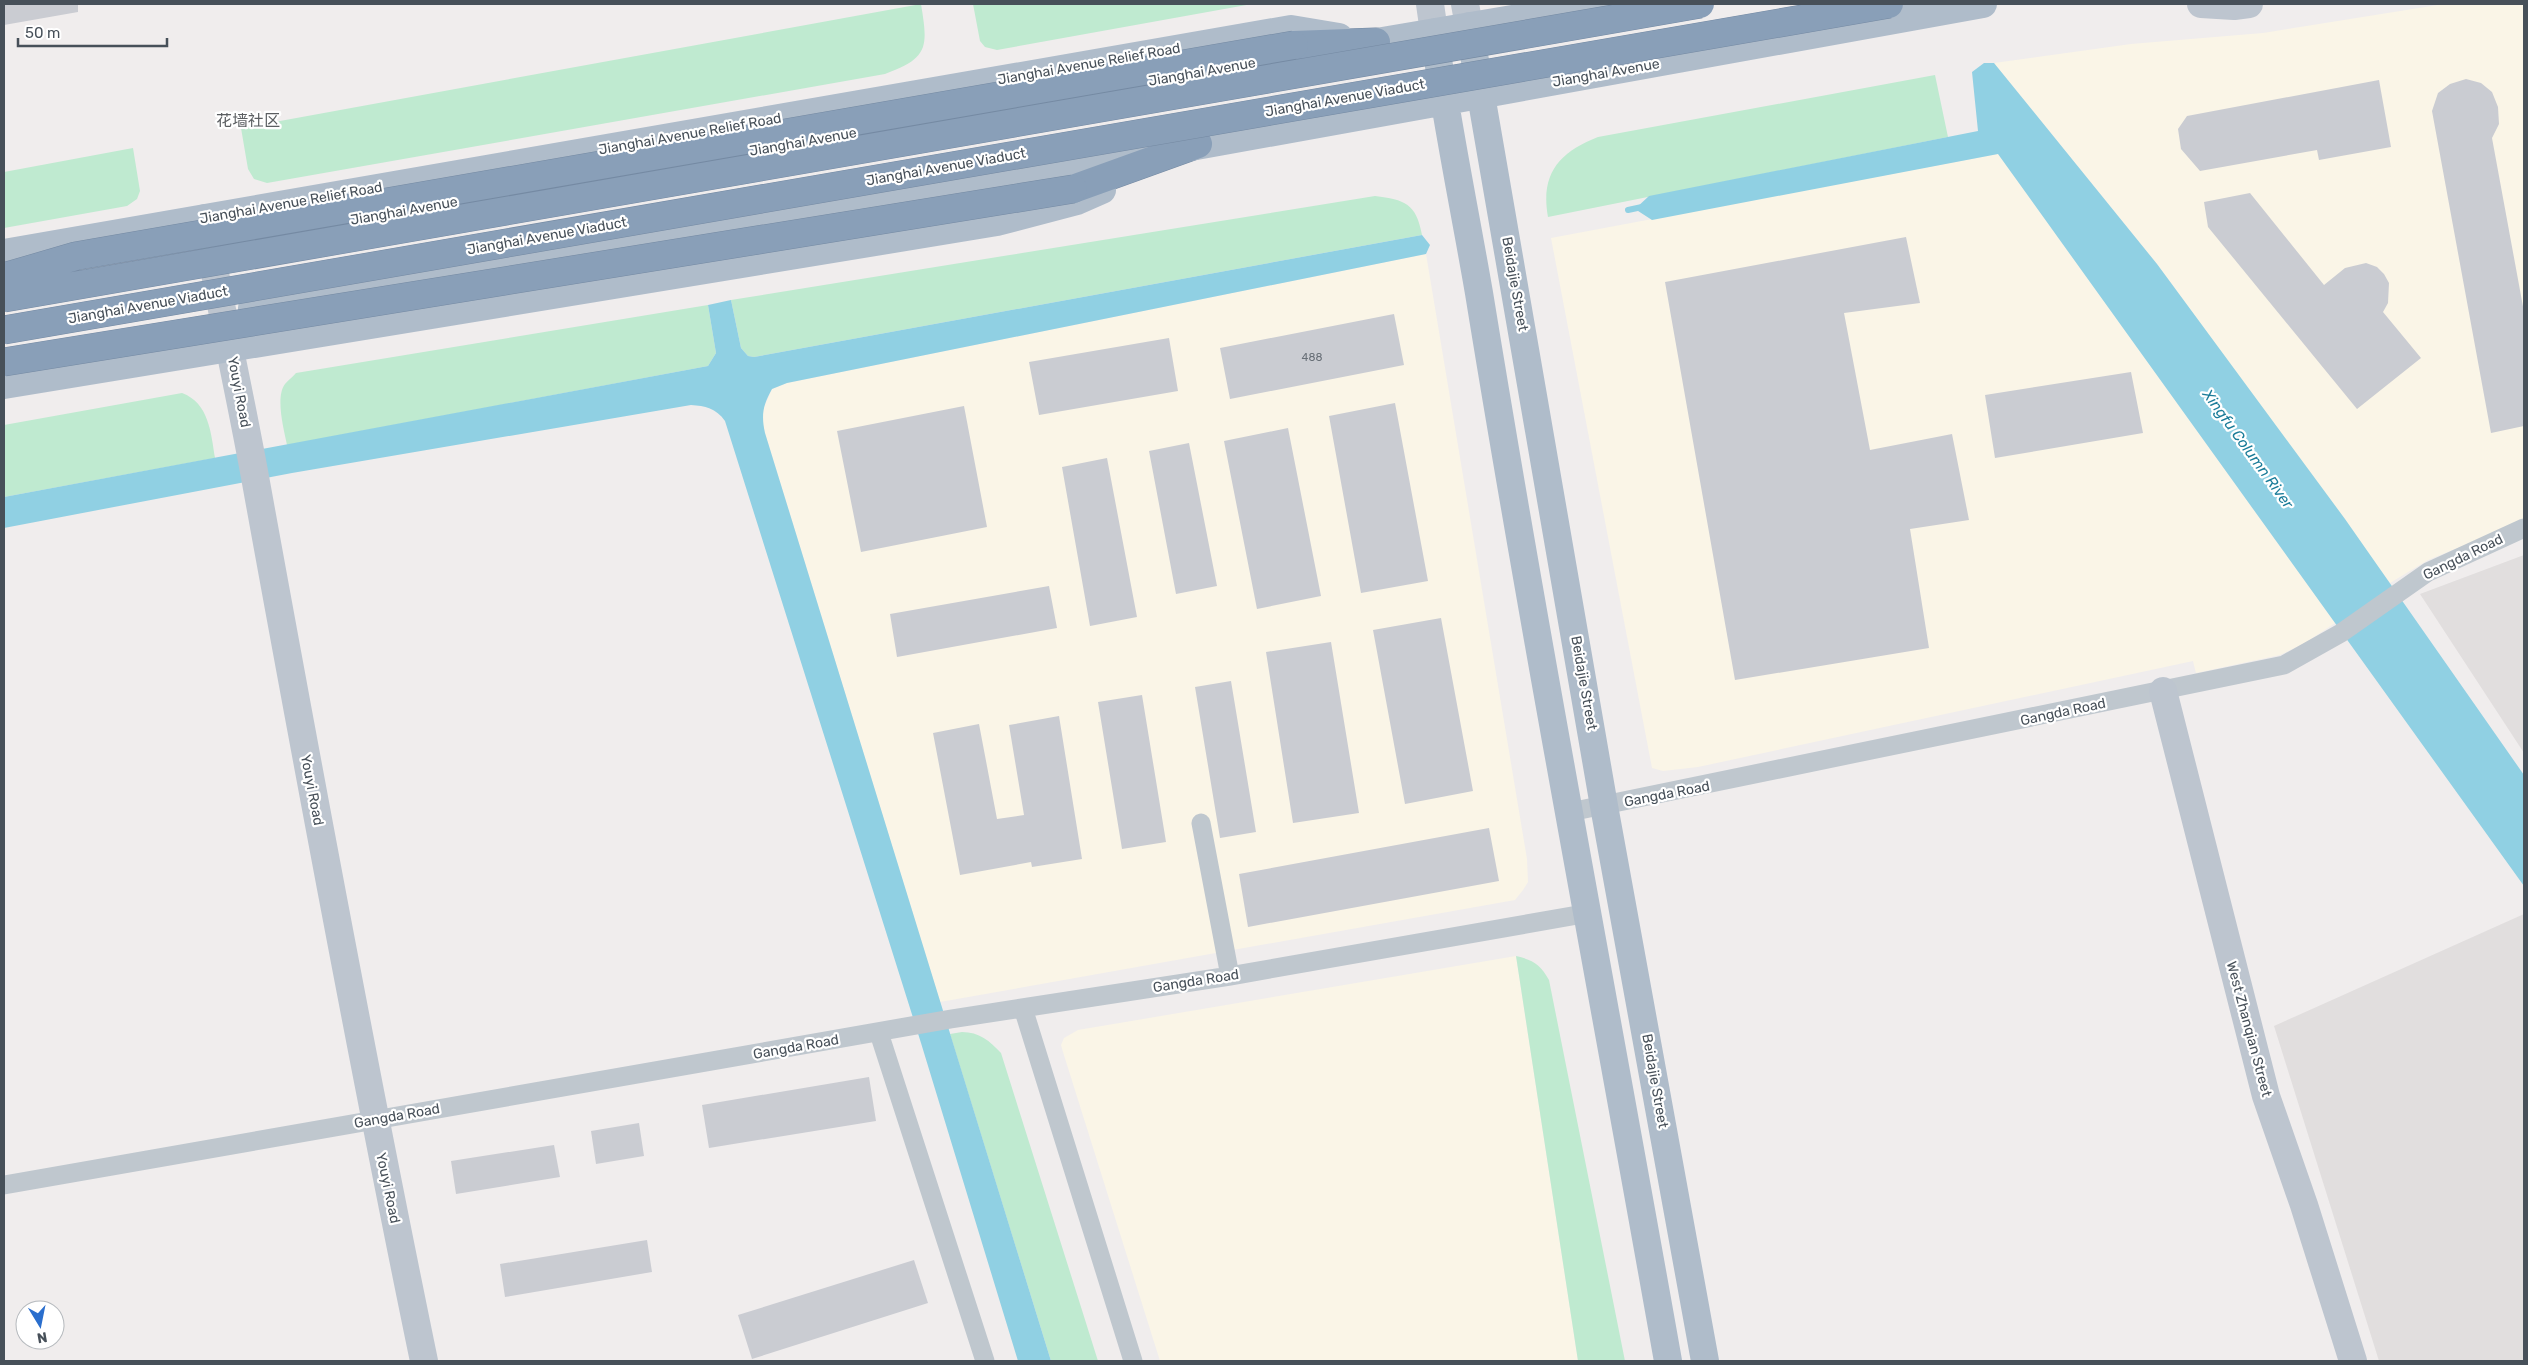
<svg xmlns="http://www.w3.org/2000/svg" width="2528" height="1365" viewBox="0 0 2528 1365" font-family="Rubik,'Noto Sans SC',sans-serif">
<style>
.commercial{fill:#faf5e7}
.education{fill:#e1dede}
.green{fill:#bfead0}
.water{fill:#90d0e3}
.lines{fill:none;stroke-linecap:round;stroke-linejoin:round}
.stream{stroke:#90d0e3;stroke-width:6}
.building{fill:#caccd2}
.highway-casing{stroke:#758aa3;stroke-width:29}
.street{stroke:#bfc7ce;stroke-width:19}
.secondary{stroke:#bdc5cf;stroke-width:28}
.primary{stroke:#afbcca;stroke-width:28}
.highway{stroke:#899fb8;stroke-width:28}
.highway-bridge-casing{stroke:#758aa3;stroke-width:29;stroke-linecap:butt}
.highway-bridge{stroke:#899fb8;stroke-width:28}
.labels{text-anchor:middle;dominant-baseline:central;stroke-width:4.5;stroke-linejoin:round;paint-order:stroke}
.number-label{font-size:11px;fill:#686f77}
.street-label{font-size:14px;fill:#475059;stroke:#fff}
.water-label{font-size:15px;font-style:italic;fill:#1a7c99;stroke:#fff}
.quarter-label{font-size:16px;fill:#5b5e61;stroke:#fff}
</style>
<rect width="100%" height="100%" fill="#f0eded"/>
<path class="commercial" d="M 2444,4 L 2524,4 L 2524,521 L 2428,560 L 2390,583 L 2157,264 L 1994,63 L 2131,44 L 2263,33 Z
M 1998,154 L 2335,623 L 2305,643 L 2280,655 L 2196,673 L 2193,661 L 1698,767 L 1663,771 L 1652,768 L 1551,238 Z
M 1426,254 L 1527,859 L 1528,882 L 1523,890 L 1515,900 L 940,1002 L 765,433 L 761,414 L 772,389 L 787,383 Z
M 1516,956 L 1578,1361 L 1160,1361 L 1063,1052 L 1061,1045 L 1064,1038 L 1078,1030 Z"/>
<path class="education" d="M 2524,555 L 2524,753 L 2420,594 Z
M 2524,914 L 2524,1361 L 2379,1361 L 2274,1026 Z"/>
<path class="green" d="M 921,4 C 928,47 929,58 885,74 L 267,183 L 254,179 L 248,169 L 241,128 Z
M 973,4 L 1252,4 L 997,50 L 985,47 L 980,41 Z
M 1935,75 L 1948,137 L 1548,217 C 1540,173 1560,152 1598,137 Z
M 133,148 L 140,191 L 137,199 L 127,206 L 4,228 L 4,172 Z
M 1375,196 C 1405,200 1416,203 1422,235 L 754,357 L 748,356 L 741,348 L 731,300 Z
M 708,305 L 716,353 L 708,366 L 287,445 C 284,430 275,397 285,384 C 288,380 293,377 296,373 Z
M 182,393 C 209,403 211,433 215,458 L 4,497 L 4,425 Z
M 1516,956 C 1533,960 1540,964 1549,980 L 1625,1361 L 1578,1361 Z
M 962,1032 C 979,1032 990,1041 1001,1053 L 1098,1361 L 1051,1361 L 950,1034 Z"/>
<path class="water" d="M 1984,63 L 1994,63 L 2157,264 L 2345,519 L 2524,775 L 2524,886 L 1998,154 L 1652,220 L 1635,209 L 1649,196 L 1978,131 L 1972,72 Z
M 1422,235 L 1430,245 L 1426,254 L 787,383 L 772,389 C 763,405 761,415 765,433 L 1051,1361 L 1018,1361 L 921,1043 L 725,421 C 716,408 705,406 691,405 L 292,473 L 4,528 L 4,497 L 708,366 L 716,353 L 708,305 L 731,300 L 741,348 L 748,356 L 754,357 Z"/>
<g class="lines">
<path class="stream" d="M 1628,210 L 1642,207"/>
</g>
<path class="building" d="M 4,4 L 78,4 L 78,12 L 4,25 Z
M 2466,79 L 2481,83 L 2492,92 L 2498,107 L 2499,124 L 2492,138 L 2524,312 L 2524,426 L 2491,433 L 2432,111 L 2438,93 L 2450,84 Z
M 2379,80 L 2391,147 L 2319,160 L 2317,150 L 2200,171 L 2181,149 L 2178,129 L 2187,116 Z
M 2250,193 L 2324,285 L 2345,268 L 2366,263 L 2377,267 L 2384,274 L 2389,283 L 2388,303 L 2383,312 L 2421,358 L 2357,409 L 2208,227 L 2204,202 Z
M 1906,237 L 1920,303 L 1844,313 L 1870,450 L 1952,434 L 1969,520 L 1910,529 L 1929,648 L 1735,680 L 1665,282 Z
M 1394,314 L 1404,365 L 1230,399 L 1220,348 Z
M 1169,338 L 1178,391 L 1039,415 L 1029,362 Z
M 2131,372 L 2143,433 L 1995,458 L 1985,395 Z
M 1395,403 L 1428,581 L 1361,593 L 1329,416 Z
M 964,406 L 987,527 L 861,552 L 837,431 Z
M 1288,428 L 1321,596 L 1257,609 L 1224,441 Z
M 1189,443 L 1217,586 L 1176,594 L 1149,451 Z
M 1107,458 L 1137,617 L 1090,626 L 1062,467 Z
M 1049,586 L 1057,628 L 897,657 L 890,614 Z
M 1441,618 L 1473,791 L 1405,804 L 1373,630 Z
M 1331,642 L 1359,813 L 1293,823 L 1266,652 Z
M 1231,681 L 1256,832 L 1220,838 L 1195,687 Z
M 1142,695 L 1166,842 L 1122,849 L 1098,702 Z
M 1059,716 L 1082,859 L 1032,867 L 1031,862 L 960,875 L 933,733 L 979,724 L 997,819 L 1024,815 L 1009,725 Z
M 1489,828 L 1499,881 L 1248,927 L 1239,874 Z
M 869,1077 L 876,1121 L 709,1148 L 702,1105 Z
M 639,1123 L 644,1156 L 596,1164 L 591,1131 Z
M 554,1145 L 560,1177 L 456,1194 L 451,1161 Z
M 647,1240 L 652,1272 L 505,1297 L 500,1264 Z
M 914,1260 L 928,1303 L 752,1359 L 738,1315 Z"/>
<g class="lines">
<defs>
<path id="highway" d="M 1294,45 L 1376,42
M 1073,189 L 1198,144"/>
</defs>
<use href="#highway" class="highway-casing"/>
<path class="street" d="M 1570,812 L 2284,665 L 2341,633 L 2428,572 L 2524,528
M 1201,823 L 1230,976
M 1023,1008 L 1133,1361
M 879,1033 L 985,1361
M 4,1185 L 951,1019 L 1230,976 L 1589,913"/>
<path class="secondary" d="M 1430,4 L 1434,32
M 1465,4 L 1469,26
M 2201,4 L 2234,6 L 2249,4
M 205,218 C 220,308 241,398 257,488 C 310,780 364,1071 424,1361
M 2163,691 L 2266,1096 L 2304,1205 L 2353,1361"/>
<path class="primary" d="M 1469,26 L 1604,806 L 1705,1361
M 1434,32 C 1446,120 1464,206 1479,293 C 1537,650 1605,1005 1668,1361
M 1353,46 L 1602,4
M 4,253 L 1291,29 L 1339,37
M 252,308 L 1069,169 L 1983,4
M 4,385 L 997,222 L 1077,201 L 1102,190"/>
<use href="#highway" class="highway"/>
<defs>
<path id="highway-bridge" d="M 4,277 L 76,256 L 1294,45
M 4,298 L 1700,4
M 4,330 L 1889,4
M 4,362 L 1073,189"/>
</defs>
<use href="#highway-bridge" class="highway-bridge-casing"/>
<use href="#highway-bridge" class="highway-bridge"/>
</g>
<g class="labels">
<g class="number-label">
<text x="1312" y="357">488</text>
</g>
<g class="street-label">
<text transform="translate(1089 64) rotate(-10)">Jianghai Avenue Relief Road</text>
<text transform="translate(1202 72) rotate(-10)">Jianghai Avenue</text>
<text transform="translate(1606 73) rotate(-10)">Jianghai Avenue</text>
<text transform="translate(1345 98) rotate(-10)">Jianghai Avenue Viaduct</text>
<text transform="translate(690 134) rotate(-10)">Jianghai Avenue Relief Road</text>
<text transform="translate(803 142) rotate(-10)">Jianghai Avenue</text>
<text transform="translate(946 167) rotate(-10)">Jianghai Avenue Viaduct</text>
<text transform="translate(291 203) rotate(-10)">Jianghai Avenue Relief Road</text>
<text transform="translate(404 211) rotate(-10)">Jianghai Avenue</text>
<text transform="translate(547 236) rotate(-10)">Jianghai Avenue Viaduct</text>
<text transform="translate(1515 284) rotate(80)">Beidajie Street</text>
<text transform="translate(148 305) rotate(-10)">Jianghai Avenue Viaduct</text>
<text transform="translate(239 392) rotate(79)">Youyi Road</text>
<text transform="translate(2463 557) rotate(-26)">Gangda Road</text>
<text transform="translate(1584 683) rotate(80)">Beidajie Street</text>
<text transform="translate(2063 712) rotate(-12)">Gangda Road</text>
<text transform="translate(312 790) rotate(79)">Youyi Road</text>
<text transform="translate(1667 794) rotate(-11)">Gangda Road</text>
<text transform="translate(1196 981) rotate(-9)">Gangda Road</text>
<text transform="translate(2249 1029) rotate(75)">West Zhanqian Street</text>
<text transform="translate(796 1047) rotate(-10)">Gangda Road</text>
<text transform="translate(1655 1081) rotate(80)">Beidajie Street</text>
<text transform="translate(397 1116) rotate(-10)">Gangda Road</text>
<text transform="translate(388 1188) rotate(78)">Youyi Road</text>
</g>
<g class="water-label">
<text transform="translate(2248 449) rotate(54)">Xingfu Column River</text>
</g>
<g class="quarter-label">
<text x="248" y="120">花墙社区</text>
</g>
</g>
<rect width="2528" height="1365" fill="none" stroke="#475059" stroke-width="10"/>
<g transform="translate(40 1325) rotate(170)"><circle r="24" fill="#ffffff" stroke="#b5b9bd"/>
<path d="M0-4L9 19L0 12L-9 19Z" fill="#2a6ecd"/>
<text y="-8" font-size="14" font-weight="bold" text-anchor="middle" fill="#475059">N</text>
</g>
<path d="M18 38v8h149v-8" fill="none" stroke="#475059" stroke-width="2.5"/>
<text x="25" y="38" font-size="15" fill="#475059" stroke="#ffffff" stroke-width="4" paint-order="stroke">50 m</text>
</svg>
